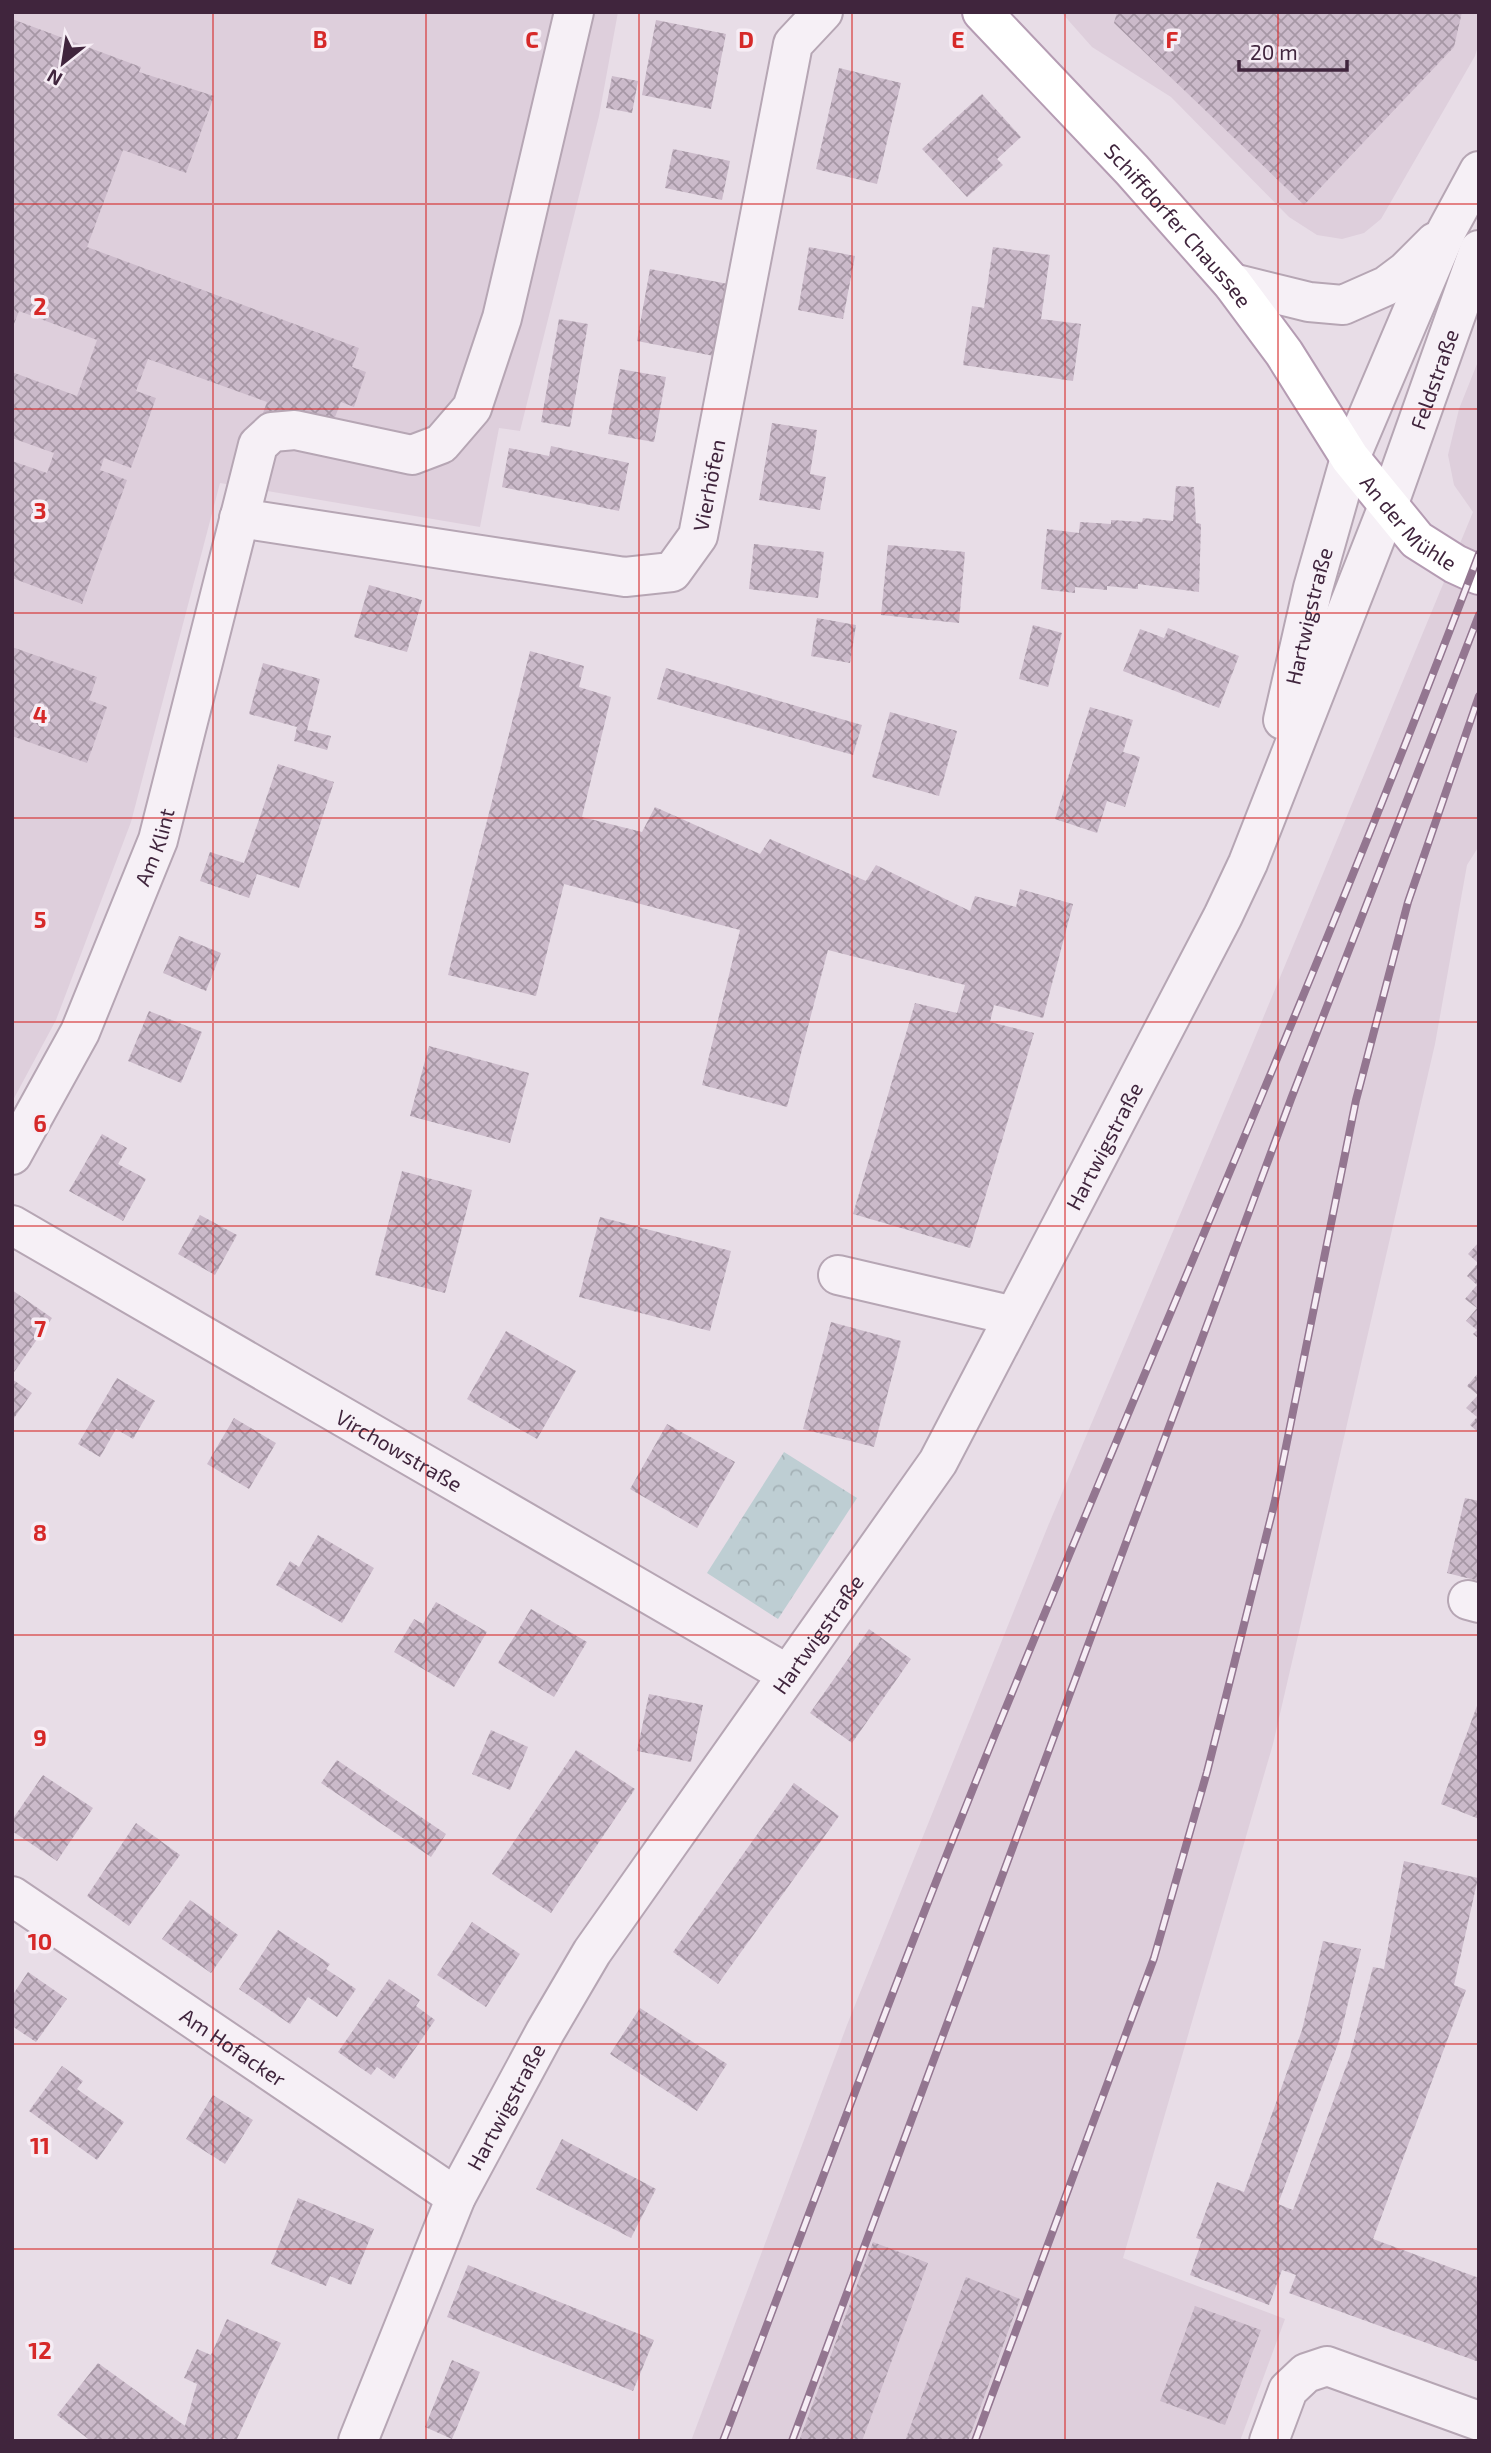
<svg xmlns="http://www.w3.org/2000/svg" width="1491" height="2453" viewBox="0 0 1491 2453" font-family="'Exo 2',sans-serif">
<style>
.built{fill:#decfdc}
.park{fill:url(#park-crowns)}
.building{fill:url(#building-cross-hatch)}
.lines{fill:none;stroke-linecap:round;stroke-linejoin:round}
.minor-casing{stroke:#b6a6b4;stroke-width:42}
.major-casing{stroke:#b59cb3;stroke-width:42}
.minor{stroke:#f6f0f6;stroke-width:38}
.major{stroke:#fff;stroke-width:38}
.rail-casing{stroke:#937690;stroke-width:8}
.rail{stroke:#f6edf5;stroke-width:5;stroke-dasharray:16;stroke-linecap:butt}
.grid{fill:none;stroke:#d62828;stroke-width:2;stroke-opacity:0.55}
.labels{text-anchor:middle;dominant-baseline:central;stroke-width:7;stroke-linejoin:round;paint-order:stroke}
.street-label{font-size:21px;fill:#40253d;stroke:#f6edf5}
.grid-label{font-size:23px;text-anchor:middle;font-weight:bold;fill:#d62828;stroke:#f6edf5;stroke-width:7;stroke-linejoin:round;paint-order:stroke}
</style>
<defs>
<pattern id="park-crowns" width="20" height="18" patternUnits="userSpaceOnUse" patternTransform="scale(1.75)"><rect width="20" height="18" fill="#beced3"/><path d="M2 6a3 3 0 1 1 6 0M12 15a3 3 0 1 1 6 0" fill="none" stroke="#a4b1b6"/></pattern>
<pattern id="building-cross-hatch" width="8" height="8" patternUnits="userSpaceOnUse" patternTransform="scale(1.75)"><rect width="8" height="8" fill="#cbbaca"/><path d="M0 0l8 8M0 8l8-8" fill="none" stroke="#a697a5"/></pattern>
</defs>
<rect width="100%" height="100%" fill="#e8dde7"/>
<path class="built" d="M 12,12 L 618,12 L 599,116 L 520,431 L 499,428 L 480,527 L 220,483 L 131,822 L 56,1020 L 12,1102 Z
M 1061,12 L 1479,12 L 1479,43 L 1475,56 L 1381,219 L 1364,233 L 1342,239 L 1317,235 L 1289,217 L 1171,97 L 1092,47 Z
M 1479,359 L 1479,846 L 1467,865 L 1435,1044 L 1273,1744 L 1123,2258 L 1285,2319 L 1240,2441 L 691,2441 L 847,2025 L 1048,1526 L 1249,1052 L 1473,512 L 1454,485 L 1448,455 L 1459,409 Z"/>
<path class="park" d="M 784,1452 L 857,1498 L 778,1619 L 707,1573 Z"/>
<path class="building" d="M 1117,12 L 1462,12 L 1454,47 L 1304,205 L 1114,23 Z
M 12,19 L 141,67 L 139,72 L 214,96 L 186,173 L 123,150 L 87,247 L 359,348 L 352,367 L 366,372 L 354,407 L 341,402 L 331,427 L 314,432 L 263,413 L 267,402 L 148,359 L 136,391 L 156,398 L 131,468 L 104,458 L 100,470 L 127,480 L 82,604 L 12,578 L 12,461 L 47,473 L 54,453 L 12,438 L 12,372 L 77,396 L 97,340 L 19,311 L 12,329 Z
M 656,20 L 726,34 L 711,109 L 642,95 Z
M 839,68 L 901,83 L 877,184 L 816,169 Z
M 612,76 L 638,81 L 632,113 L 606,108 Z
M 982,94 L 1021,137 L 997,159 L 1003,165 L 967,197 L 922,149 Z
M 673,149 L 730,161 L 722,200 L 665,188 Z
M 809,247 L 855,256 L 843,319 L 798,310 Z
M 993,247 L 1050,255 L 1041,319 L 1081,324 L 1073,381 L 963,365 L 972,306 L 984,308 Z
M 650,269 L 728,284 L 714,356 L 637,341 Z
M 559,319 L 588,324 L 570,427 L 541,422 Z
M 620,369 L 666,377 L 654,442 L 608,434 Z
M 772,423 L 817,430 L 810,474 L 826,477 L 820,510 L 759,500 Z
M 551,446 L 629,463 L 619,511 L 502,487 L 509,448 L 549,456 Z
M 1176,486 L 1194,487 L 1196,523 L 1201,524 L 1199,592 L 1138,584 L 1138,589 L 1107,586 L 1107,590 L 1075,587 L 1075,593 L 1041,589 L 1047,529 L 1079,533 L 1080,522 L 1111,524 L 1111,520 L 1142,522 L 1143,518 L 1173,521 Z
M 754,544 L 824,552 L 818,598 L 749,589 Z
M 888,545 L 965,552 L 959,623 L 881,615 Z
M 369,585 L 422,600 L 407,652 L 354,637 Z
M 817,618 L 856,625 L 850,663 L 811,656 Z
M 1033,625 L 1062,633 L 1048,687 L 1019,679 Z
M 1168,628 L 1239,656 L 1219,708 L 1123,671 L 1140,629 L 1164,638 Z
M 12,647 L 97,677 L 89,700 L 107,707 L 87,763 L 12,736 Z
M 530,651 L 584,666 L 579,687 L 611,697 L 582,817 L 642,832 L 655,807 L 760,854 L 770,839 L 866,881 L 876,865 L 970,911 L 975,896 L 1016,907 L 1020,889 L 1073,904 L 1043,1018 L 994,1005 L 990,1022 L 1034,1033 L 970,1248 L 853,1214 L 915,1003 L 957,1013 L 965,985 L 828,950 L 787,1107 L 702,1085 L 740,930 L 564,884 L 536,996 L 448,975 Z
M 263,663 L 320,679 L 307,730 L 331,736 L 327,750 L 294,741 L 297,727 L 249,714 Z
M 666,668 L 862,725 L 853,755 L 657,699 Z
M 1090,707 L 1133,720 L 1123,752 L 1140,757 L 1125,807 L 1107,801 L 1097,833 L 1055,819 Z
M 890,712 L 957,731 L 939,796 L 872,777 Z
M 278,764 L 334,782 L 299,888 L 257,874 L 249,898 L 200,881 L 210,852 L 244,863 Z
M 179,936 L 221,953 L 206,991 L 163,973 Z
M 149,1011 L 202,1032 L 181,1083 L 128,1061 Z
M 429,1046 L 529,1073 L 510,1143 L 410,1116 Z
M 102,1134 L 127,1148 L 118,1164 L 146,1179 L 123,1221 L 69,1191 Z
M 402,1171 L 472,1190 L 445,1293 L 375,1275 Z
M 200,1215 L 237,1235 L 215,1275 L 178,1254 Z
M 600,1217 L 731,1251 L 710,1331 L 579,1297 Z
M 1479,1242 L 1479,1339 L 1473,1334 L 1477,1330 L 1466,1321 L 1477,1308 L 1465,1299 L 1477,1285 L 1467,1276 L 1478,1263 L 1468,1254 Z
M 12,1290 L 52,1318 L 12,1375 Z
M 831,1322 L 901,1341 L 874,1447 L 803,1429 Z
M 506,1331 L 576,1371 L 537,1439 L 467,1399 Z
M 1479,1372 L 1479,1433 L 1470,1425 L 1477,1417 L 1466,1408 L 1478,1395 L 1467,1386 Z
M 117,1378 L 155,1401 L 133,1439 L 116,1429 L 100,1457 L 78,1444 Z
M 12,1379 L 32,1393 L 14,1418 L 12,1417 Z
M 234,1418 L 276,1443 L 249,1489 L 207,1464 Z
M 667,1424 L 735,1462 L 697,1528 L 630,1489 Z
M 1465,1498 L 1479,1501 L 1479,1581 L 1447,1573 Z
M 318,1535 L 374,1568 L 342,1623 L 276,1585 L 290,1561 L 299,1567 Z
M 436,1602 L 487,1632 L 454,1687 L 394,1652 L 414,1619 L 423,1624 Z
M 531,1609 L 587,1642 L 554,1697 L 498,1663 Z
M 869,1629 L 911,1659 L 852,1743 L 810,1713 Z
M 649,1694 L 703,1705 L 691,1762 L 637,1751 Z
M 1478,1703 L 1479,1703 L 1479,1819 L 1441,1804 Z
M 491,1730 L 528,1747 L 510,1790 L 472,1774 Z
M 576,1750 L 635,1789 L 551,1913 L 492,1874 Z
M 337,1760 L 446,1834 L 431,1857 L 321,1783 Z
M 43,1775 L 93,1808 L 57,1861 L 12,1831 L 12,1820 Z
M 794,1783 L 839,1816 L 718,1984 L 673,1952 Z
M 136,1823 L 180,1855 L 129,1926 L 87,1896 Z
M 1404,1861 L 1478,1878 L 1454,1985 L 1466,1990 L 1373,2239 L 1479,2278 L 1479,2362 L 1289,2293 L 1296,2275 L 1282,2270 L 1269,2305 L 1190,2275 L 1202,2240 L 1196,2238 L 1217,2182 L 1244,2192 L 1302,2030 L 1323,1941 L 1361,1949 L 1339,2041 L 1278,2204 L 1293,2210 L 1350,2056 L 1373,1967 L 1384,1969 Z
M 190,1900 L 238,1935 L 211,1973 L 162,1939 Z
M 472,1922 L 520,1954 L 486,2007 L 437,1975 Z
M 278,1930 L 330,1964 L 326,1969 L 356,1989 L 337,2017 L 308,1997 L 290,2024 L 239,1989 Z
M 28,1972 L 67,1999 L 36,2042 L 12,2026 L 12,1996 Z
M 389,1979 L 420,2000 L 416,2006 L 435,2020 L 394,2079 L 377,2067 L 371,2075 L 338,2052 Z
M 640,2008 L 727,2064 L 697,2111 L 610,2054 Z
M 62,2066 L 83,2081 L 77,2089 L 124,2122 L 97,2160 L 29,2111 Z
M 213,2095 L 253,2120 L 225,2164 L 186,2139 Z
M 562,2139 L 656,2189 L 631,2238 L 536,2189 Z
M 298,2198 L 374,2229 L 351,2285 L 330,2276 L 326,2286 L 271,2264 Z
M 873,2242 L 928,2263 L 862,2441 L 799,2441 Z
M 468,2265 L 654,2340 L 633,2391 L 447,2317 Z
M 966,2277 L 1020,2299 L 968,2441 L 905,2441 Z
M 1195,2306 L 1261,2330 L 1225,2425 L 1160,2401 Z
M 227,2319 L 281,2343 L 236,2441 L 223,2438 L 222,2441 L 91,2441 L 57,2415 L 98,2363 L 185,2426 L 197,2384 L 184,2378 L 197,2349 L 211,2355 Z
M 452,2360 L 480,2372 L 452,2439 L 425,2427 Z"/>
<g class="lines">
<defs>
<g id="minor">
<path d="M 1232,283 L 1309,302 L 1343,305 L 1386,286 L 1406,271 L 1435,242"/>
<path id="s1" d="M 239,518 L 625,577 L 672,572 L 698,536 L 793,44 L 823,12"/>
<path id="s2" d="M 1283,720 L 1313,588 L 1350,458 L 1447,230 L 1479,171"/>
<path id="s3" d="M 12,1155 L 80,1032 L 158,840 L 258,445 L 272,432 L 295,430 L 412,455 L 441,444 L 472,408 L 502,318 L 574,12"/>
<path id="s4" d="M 12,1225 L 787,1674"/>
<path d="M 838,1275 L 1014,1316"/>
<path d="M 1468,1600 L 1479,1603"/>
<path id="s5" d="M 12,1896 L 456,2197"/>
<path id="s6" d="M 358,2441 L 456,2197 L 545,2032 L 592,1952 L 938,1462 L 1223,916 L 1248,863 L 1388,506 L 1479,250"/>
<path d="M 1269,2441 L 1288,2390 L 1306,2373 L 1327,2366 L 1479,2421"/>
</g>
<g id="major">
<path id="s7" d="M 982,12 L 1132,170 L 1232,283 L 1284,353 L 1350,458 L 1417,540 L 1455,564 L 1479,575"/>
</g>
</defs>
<use href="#minor" class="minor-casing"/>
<use href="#major" class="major-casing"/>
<use href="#minor" class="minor"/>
<use href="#major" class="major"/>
<defs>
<path id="rail" d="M 723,2441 C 819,2189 911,1937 1014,1688 C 1169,1310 1334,937 1479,554
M 792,2441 L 1291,1099 L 1479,615
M 975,2441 L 1154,1958 L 1207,1772 L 1275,1501 L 1356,1100 L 1408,902 L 1479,696"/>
</defs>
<use href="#rail" class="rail-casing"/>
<use href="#rail" class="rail"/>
</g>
<path class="grid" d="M 213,12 L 213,2441M 426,12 L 426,2441M 639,12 L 639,2441M 852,12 L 852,2441M 1065,12 L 1065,2441M 1278,12 L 1278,2441M 12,204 L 1479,204M 12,409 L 1479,409M 12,613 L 1479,613M 12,818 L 1479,818M 12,1022 L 1479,1022M 12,1226 L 1479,1226M 12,1431 L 1479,1431M 12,1635 L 1479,1635M 12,1840 L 1479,1840M 12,2044 L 1479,2044M 12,2249 L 1479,2249"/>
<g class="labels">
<g class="street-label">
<text stroke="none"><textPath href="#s7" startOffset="290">Schiffdorfer Chaussee</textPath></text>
<text stroke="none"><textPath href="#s6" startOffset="2336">Feldstraße</textPath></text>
<text stroke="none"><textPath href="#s1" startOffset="534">Vierhöfen</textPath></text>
<text stroke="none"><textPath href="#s7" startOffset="668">An der Mühle</textPath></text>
<text stroke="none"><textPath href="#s2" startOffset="107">Hartwigstraße</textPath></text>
<text stroke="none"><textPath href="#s3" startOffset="340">Am Klint</textPath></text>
<text stroke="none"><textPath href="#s6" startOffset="1500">Hartwigstraße</textPath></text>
<text stroke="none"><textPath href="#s4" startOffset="448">Virchowstraße</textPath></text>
<text stroke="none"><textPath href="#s6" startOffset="933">Hartwigstraße</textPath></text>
<text stroke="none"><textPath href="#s5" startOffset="268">Am Hofacker</textPath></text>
<text stroke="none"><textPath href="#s6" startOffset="366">Hartwigstraße</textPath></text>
</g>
</g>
<g class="grid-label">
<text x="320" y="48">B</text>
<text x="532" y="48">C</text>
<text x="746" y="48">D</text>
<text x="958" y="48">E</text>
<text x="1172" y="48">F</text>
<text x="40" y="315">2</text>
<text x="40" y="519">3</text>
<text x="40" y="723">4</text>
<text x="40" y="928">5</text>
<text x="40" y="1132">6</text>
<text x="40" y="1337">7</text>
<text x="40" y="1541">8</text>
<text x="40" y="1746">9</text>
<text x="40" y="1950">10</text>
<text x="40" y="2154">11</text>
<text x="40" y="2359">12</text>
</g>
<rect width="1491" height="2453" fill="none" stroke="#40253d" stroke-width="28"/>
<g transform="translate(63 63) rotate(210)" stroke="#f6edf5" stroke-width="5" paint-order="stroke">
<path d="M0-5L12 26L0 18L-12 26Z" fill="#40253d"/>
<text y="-10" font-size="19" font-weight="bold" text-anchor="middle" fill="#40253d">N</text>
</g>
<path d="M1239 60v10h108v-10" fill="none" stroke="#40253d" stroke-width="3.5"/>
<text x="1250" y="60" font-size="21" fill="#40253d" stroke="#f6edf5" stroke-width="5" paint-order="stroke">20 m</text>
</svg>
